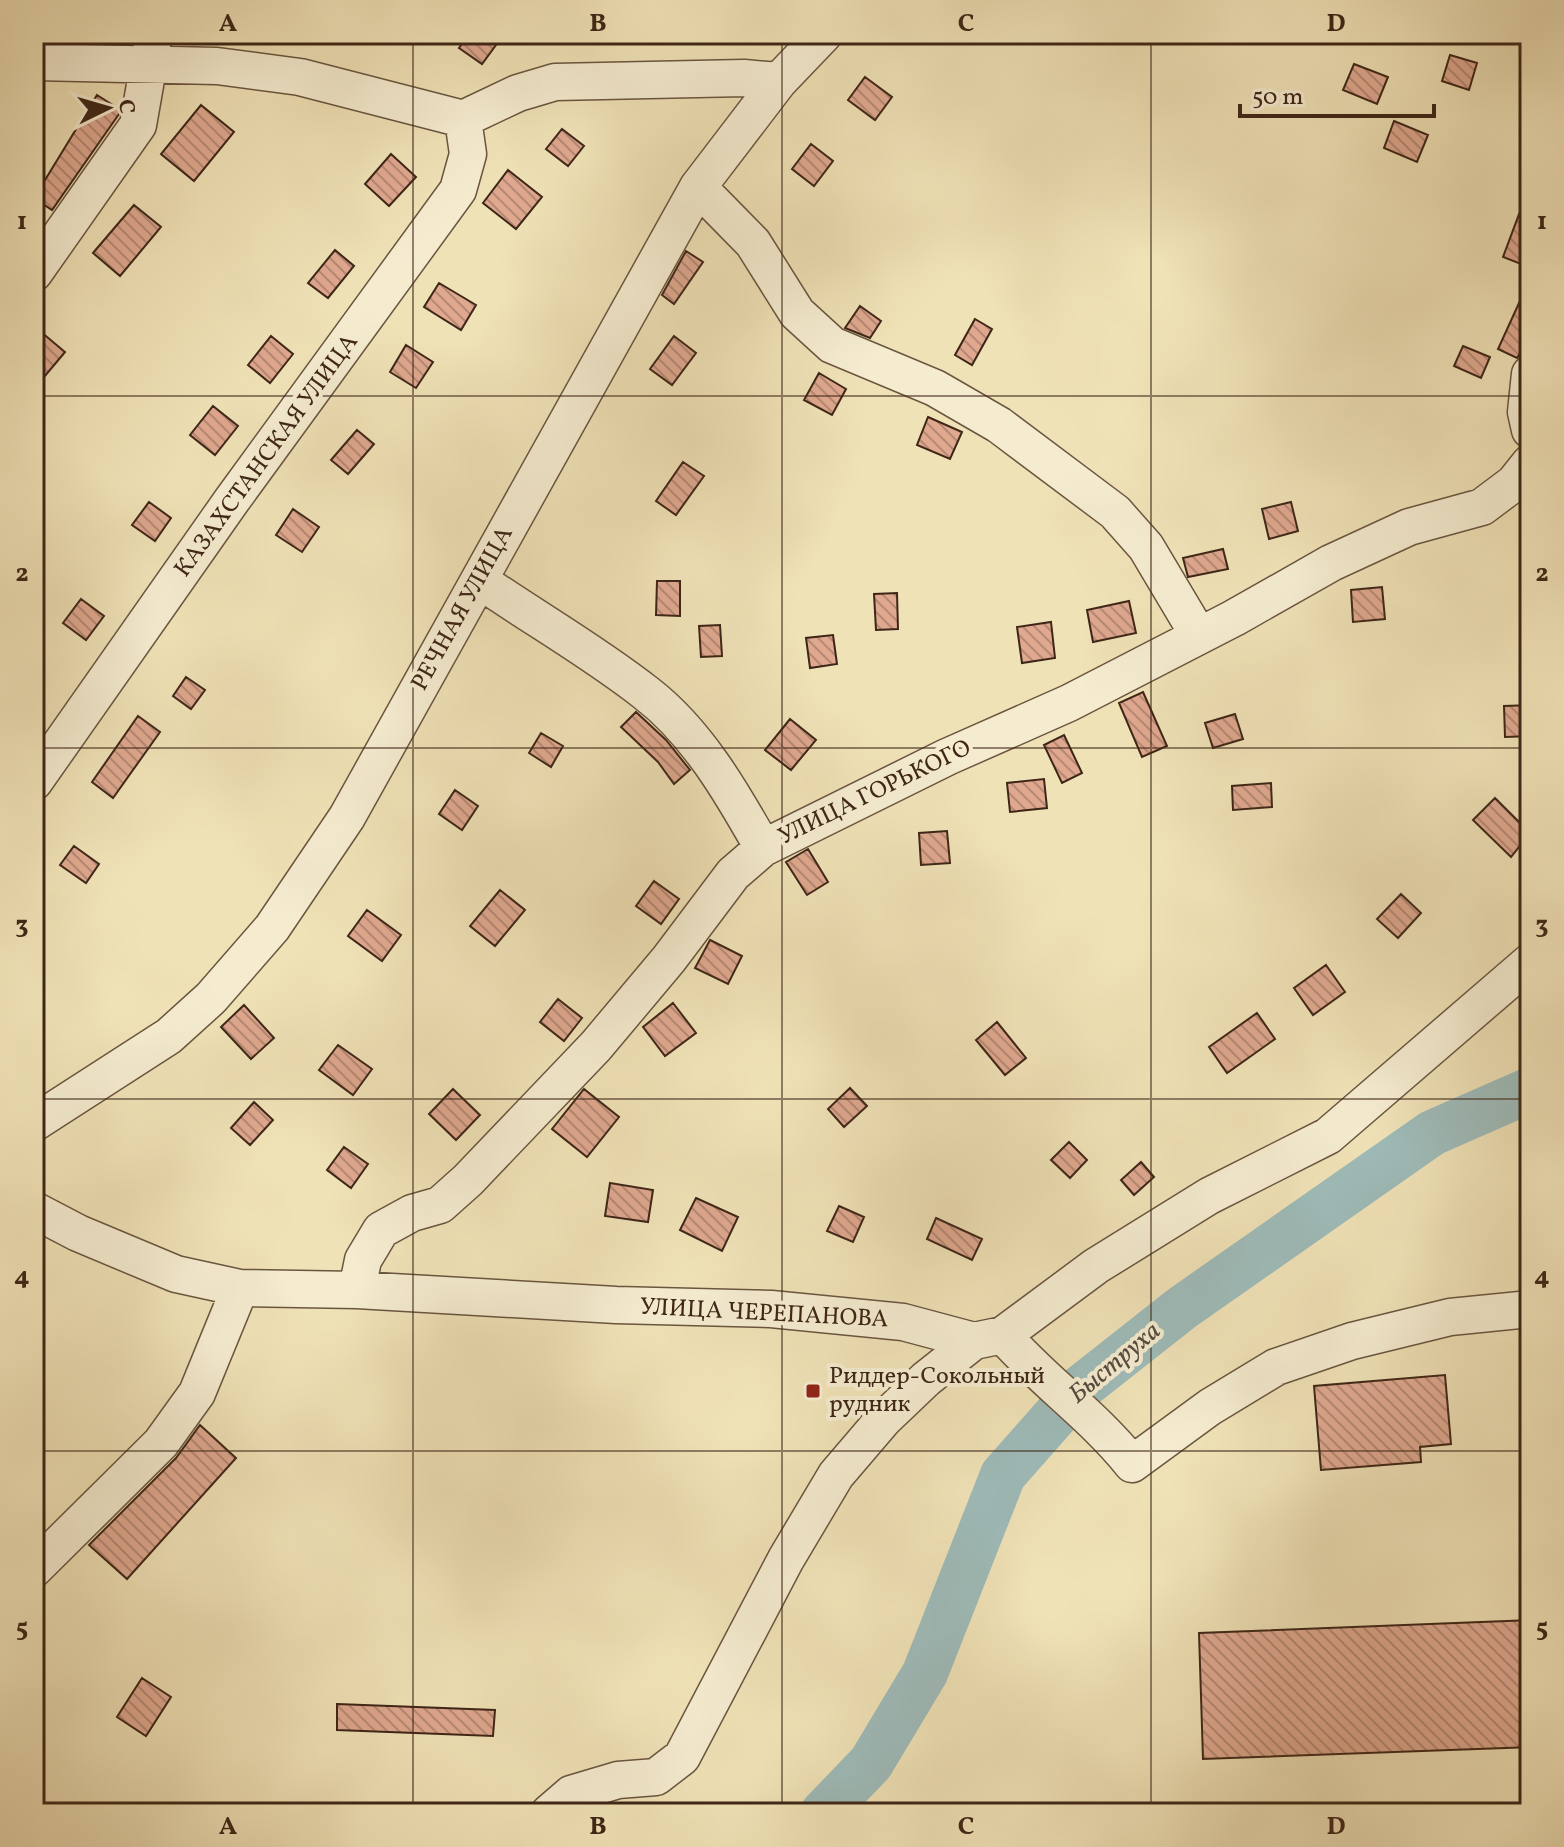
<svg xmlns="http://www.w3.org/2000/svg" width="1564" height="1847" viewBox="0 0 1564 1847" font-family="Vollkorn,serif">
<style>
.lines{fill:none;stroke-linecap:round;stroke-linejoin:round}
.river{stroke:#9ebbb9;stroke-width:46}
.building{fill:url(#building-back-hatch);stroke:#3e2617;stroke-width:2}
.minor-casing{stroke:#6a553f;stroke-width:39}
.minor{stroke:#f5ecd0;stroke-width:36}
.grid{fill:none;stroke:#3e2617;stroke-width:2;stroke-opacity:0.55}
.poi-dot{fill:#8f2418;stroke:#f5ecd0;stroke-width:3}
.labels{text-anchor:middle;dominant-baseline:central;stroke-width:8;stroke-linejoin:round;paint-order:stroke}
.street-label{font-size:24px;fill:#3e2617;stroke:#f5ecd0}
.poi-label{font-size:24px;fill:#3e2617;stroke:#f5ecd0;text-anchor:start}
.water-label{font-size:26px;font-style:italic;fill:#564b40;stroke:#f5ecd0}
.neatline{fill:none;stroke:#3e2617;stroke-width:3}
.grid-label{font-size:26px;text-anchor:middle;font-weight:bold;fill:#3e2617}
</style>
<defs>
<pattern id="building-back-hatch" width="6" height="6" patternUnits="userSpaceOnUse" patternTransform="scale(2)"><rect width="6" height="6" fill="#dfa88f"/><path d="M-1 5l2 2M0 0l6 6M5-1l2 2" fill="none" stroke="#b68974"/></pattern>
</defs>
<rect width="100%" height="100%" fill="#f0e2b7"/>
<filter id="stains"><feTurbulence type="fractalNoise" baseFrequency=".0025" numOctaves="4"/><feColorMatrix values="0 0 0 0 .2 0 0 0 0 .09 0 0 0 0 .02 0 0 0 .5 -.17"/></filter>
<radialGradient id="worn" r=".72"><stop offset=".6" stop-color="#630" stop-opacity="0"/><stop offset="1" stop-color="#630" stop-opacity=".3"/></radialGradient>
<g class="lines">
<path class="river" d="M 823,1813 L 871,1763 L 925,1673 L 1003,1475 L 1078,1390 L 1182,1308 L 1432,1133 L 1530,1090"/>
</g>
<path class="building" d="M 469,34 L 504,34 L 482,64 L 459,48 Z
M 1450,55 L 1477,63 L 1469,90 L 1442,81 Z
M 1354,64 L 1388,77 L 1377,104 L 1343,90 Z
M 865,77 L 892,97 L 875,120 L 848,100 Z
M 97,95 L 119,109 L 119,114 L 52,210 L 34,198 Z
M 201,105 L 234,132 L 194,181 L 161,154 Z
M 1394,121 L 1428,135 L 1417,162 L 1384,148 Z
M 562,129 L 584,146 L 568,166 L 546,149 Z
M 811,144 L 833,161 L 814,186 L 792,169 Z
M 391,154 L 416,177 L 389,206 L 365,184 Z
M 508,170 L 542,197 L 516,229 L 483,203 Z
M 1528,190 L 1530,241 L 1521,264 L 1503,257 Z
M 134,205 L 161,227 L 120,276 L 93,253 Z
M 335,250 L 354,266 L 328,298 L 308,283 Z
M 686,251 L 703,262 L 674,304 L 662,295 Z
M 1530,279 L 1530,339 L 1517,358 L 1498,349 Z
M 439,283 L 476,305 L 461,330 L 424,307 Z
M 860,306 L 881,321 L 870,338 L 845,328 Z
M 975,319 L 992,329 L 972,365 L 955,355 Z
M 34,326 L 65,352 L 34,389 Z
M 271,336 L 293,354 L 270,383 L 248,365 Z
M 674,336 L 696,353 L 672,385 L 650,369 Z
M 406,345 L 433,362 L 416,388 L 390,372 Z
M 1463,346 L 1490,357 L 1481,378 L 1454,366 Z
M 819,373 L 846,389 L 832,415 L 804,400 Z
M 213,406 L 238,426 L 215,455 L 190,435 Z
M 928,417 L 962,432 L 950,459 L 917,445 Z
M 357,430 L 374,444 L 348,474 L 331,460 Z
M 683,462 L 704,476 L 676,515 L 656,501 Z
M 149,502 L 171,518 L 155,541 L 132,525 Z
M 1291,502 L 1298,531 L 1269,539 L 1262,509 Z
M 293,509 L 319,527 L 302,552 L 276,535 Z
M 1223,549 L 1228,569 L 1188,577 L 1183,558 Z
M 657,581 L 680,581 L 680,616 L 656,615 Z
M 1382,587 L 1385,619 L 1353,622 L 1351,590 Z
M 897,593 L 898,629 L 876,630 L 874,594 Z
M 81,599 L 104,616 L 86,640 L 63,623 Z
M 1129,601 L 1136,633 L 1093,642 L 1087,610 Z
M 1051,622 L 1055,658 L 1022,663 L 1017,627 Z
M 720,625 L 722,656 L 701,657 L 699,626 Z
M 833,635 L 837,664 L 810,668 L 806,638 Z
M 186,677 L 205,690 L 191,709 L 173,696 Z
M 1143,692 L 1167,746 L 1142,757 L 1119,703 Z
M 1530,705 L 1530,736 L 1505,737 L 1504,706 Z
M 636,712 L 666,740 L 690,770 L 674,784 L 658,762 L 621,727 Z
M 1235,714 L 1243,739 L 1213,748 L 1205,723 Z
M 138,716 L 160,732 L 113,798 L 92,782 Z
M 790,719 L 816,740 L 791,770 L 765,750 Z
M 541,733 L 563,746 L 551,767 L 529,753 Z
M 1064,735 L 1082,773 L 1062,783 L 1044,745 Z
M 1044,779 L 1047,808 L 1010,812 L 1007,783 Z
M 1271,783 L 1272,807 L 1233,810 L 1232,786 Z
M 455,790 L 478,806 L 462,830 L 439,814 Z
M 1495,798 L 1530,833 L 1511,857 L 1473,820 Z
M 947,831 L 950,863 L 921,865 L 919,833 Z
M 74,846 L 99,864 L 86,883 L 60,865 Z
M 808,849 L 828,882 L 807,895 L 786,862 Z
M 654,881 L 679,899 L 661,924 L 636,906 Z
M 500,890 L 525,910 L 495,946 L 470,926 Z
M 1401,894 L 1421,913 L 1398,938 L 1377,919 Z
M 367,910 L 401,935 L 382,961 L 348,936 Z
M 710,940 L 742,956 L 728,984 L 695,968 Z
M 1326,965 L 1345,992 L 1313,1015 L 1294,988 Z
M 558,999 L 582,1018 L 564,1041 L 540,1022 Z
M 673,1003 L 696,1033 L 665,1056 L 643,1027 Z
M 244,1005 L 274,1038 L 251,1059 L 221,1027 Z
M 1257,1013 L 1275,1039 L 1227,1073 L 1209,1047 Z
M 997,1022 L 1026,1058 L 1005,1075 L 976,1040 Z
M 338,1045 L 372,1069 L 353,1095 L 319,1070 Z
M 850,1088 L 867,1106 L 844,1127 L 828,1109 Z
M 453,1089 L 480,1115 L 456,1140 L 429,1114 Z
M 584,1089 L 619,1117 L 587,1157 L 552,1129 Z
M 254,1102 L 273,1120 L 250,1145 L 231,1128 Z
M 1069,1142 L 1087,1160 L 1070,1178 L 1051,1160 Z
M 344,1147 L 368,1164 L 351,1188 L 327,1170 Z
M 1141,1162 L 1154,1177 L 1134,1195 L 1121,1180 Z
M 610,1183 L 653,1190 L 648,1222 L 605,1216 Z
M 696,1198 L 738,1217 L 722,1251 L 680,1230 Z
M 839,1206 L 864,1217 L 853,1242 L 827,1231 Z
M 936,1218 L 982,1239 L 972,1260 L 927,1239 Z
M 1445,1375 L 1451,1444 L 1420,1447 L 1421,1462 L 1321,1470 L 1314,1386 Z
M 200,1425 L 236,1458 L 127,1579 L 89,1545 L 176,1458 Z
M 1530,1620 L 1530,1747 L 1203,1759 L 1199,1633 Z
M 142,1678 L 171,1697 L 146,1736 L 117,1717 Z
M 337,1704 L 495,1710 L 493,1736 L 337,1730 Z"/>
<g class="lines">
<defs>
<path id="minor" d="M 34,62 L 217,66 L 300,77 L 463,119 L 518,93 L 555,82 L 744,78 L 779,81
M 698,187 L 753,243 L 797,313 L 832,345 L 935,388 L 999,425 L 1115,512 L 1146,547 L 1199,636
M 34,273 L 138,125 L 154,34
M 1530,374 L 1526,412 L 1530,430
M 479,580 C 534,618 594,652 646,693 C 697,732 732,793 763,848
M 34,782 L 232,500 L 458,190 L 468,154 L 463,119
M 34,1123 L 169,1036 L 211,998 L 272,928 L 347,817 L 698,187 L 779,81 L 824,34
M 34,1210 L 78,1233 L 176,1274 L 240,1288 L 357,1290 L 616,1305 L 771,1309 L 903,1322 L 974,1341 L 1003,1335 L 1096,1266 L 1209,1196 L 1328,1136 L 1530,962
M 357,1290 L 363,1260 L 381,1230 L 412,1213 L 440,1205 L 468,1180 L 596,1046 L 669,959 L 733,874 L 763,848 L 947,757 L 1069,703 L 1234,618 L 1331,563 L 1409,527 L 1482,507 L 1514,483 L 1530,463
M 1003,1335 C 1043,1381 1094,1416 1132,1464 L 1210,1407 L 1276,1367 L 1352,1341 L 1450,1317 L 1530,1309
M 34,1569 L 161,1443 L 197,1393 L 240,1288
M 549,1813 L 571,1794 L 618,1780 L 656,1777 L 682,1757 L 786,1559 L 836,1475 L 883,1420 L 926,1379 L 974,1341"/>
</defs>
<use href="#minor" class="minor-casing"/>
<use href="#minor" class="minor"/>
</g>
<path class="grid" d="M 413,34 L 413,1813M 782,34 L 782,1813M 1151,34 L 1151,1813M 34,396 L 1530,396M 34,748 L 1530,748M 34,1099 L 1530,1099M 34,1451 L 1530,1451"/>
<rect class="poi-dot" x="805" y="1383" width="16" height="16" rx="4"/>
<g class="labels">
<g class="street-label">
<text transform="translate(267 456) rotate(-54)">КАЗАХСТАНСКАЯ УЛИЦА</text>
<text transform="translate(463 609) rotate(-61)">РЕЧНАЯ УЛИЦА</text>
<text transform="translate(875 793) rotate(-26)">УЛИЦА ГОРЬКОГО</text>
<text transform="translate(764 1314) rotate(3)">УЛИЦА ЧЕРЕПАНОВА</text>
</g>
<g class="poi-label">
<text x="829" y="1377">Риддер-Сокольный<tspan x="829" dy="28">рудник</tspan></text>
</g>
<g class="water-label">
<text transform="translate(1115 1363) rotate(-40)">Быструха</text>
</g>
</g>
<rect width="1564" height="1847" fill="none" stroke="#f0e2b7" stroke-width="88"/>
<g transform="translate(108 108) rotate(85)" stroke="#f5ecd0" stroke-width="6" paint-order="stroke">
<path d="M0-6L14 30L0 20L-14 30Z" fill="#3e2617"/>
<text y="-12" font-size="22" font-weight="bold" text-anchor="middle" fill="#3e2617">С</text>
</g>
<path d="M1240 104v12h194v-12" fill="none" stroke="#3e2617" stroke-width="4"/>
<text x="1252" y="104" font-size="24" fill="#3e2617" stroke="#f5ecd0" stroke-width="6" paint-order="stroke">50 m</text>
<rect x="44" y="44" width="1476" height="1759" class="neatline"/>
<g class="grid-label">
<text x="228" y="31">A</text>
<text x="598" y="31">B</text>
<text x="966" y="31">C</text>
<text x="1336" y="31">D</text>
<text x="22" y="229">1</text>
<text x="1542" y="229">1</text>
<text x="22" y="581">2</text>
<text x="1542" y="581">2</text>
<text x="22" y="933">3</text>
<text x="1542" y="933">3</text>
<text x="22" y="1284">4</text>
<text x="1542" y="1284">4</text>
<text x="22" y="1636">5</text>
<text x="1542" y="1636">5</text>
<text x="228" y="1834">A</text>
<text x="598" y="1834">B</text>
<text x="966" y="1834">C</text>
<text x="1336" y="1834">D</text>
</g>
<rect width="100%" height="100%" filter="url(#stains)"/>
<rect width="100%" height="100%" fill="url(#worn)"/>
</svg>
